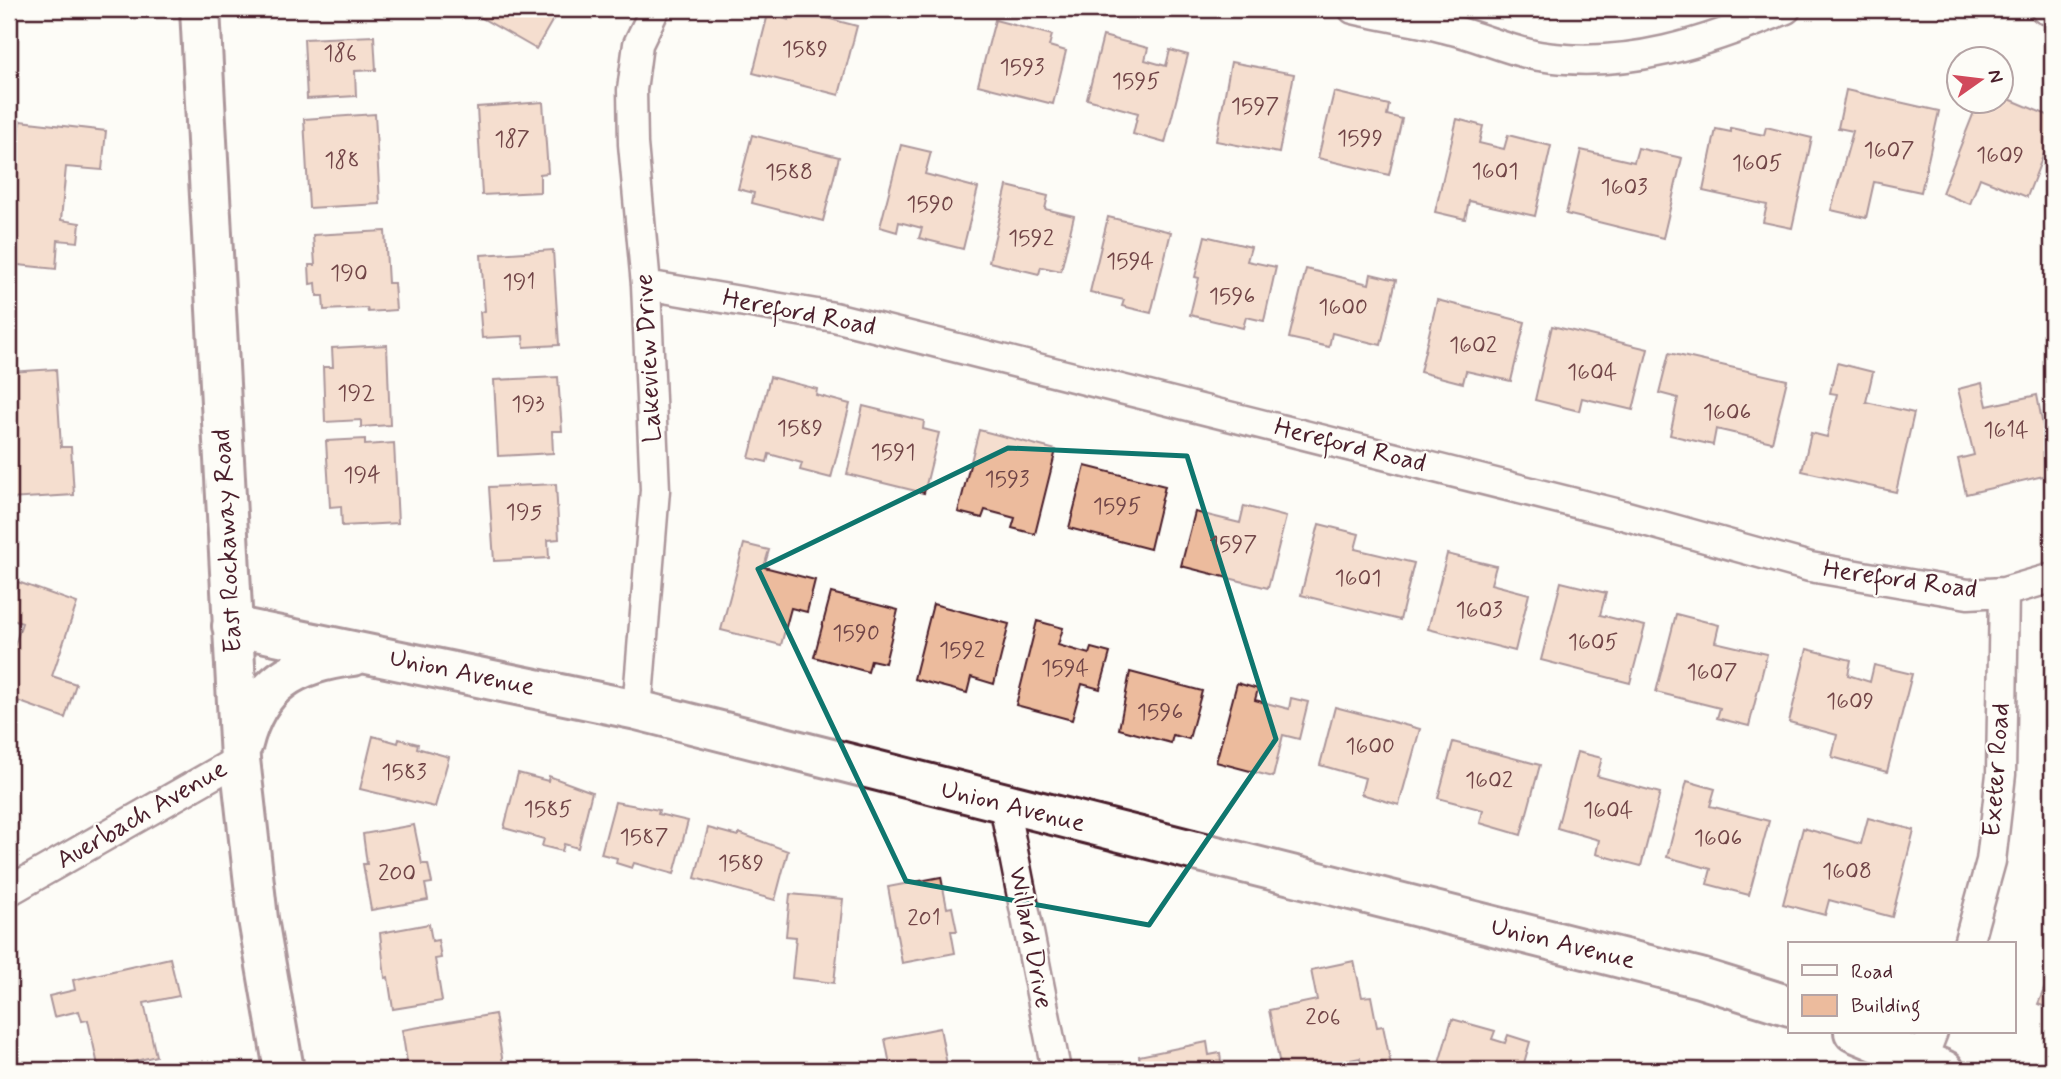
<svg xmlns="http://www.w3.org/2000/svg" width="2061" height="1079" viewBox="0 0 2061 1079" font-family="Mynerve,sans-serif">
<style>
.building{fill:#ecbb9d;stroke:#4a1f2b;stroke-width:2}
.lines{fill:none;stroke-linecap:round;stroke-linejoin:round}
.minor-casing{stroke:#4a1f2b;stroke-width:33}
.secondary-casing{stroke:#4a1f2b;stroke-width:44}
.minor{stroke:#fdfcf7;stroke-width:28}
.secondary{stroke:#fdfcf7;stroke-width:38}
.marked{fill:none;stroke:#0f766e;stroke-width:5;stroke-linejoin:round}
.labels{text-anchor:middle;dominant-baseline:central;stroke-width:5;stroke-linejoin:round;paint-order:stroke}
.number-label{font-size:23px;fill:#724648}
.street-label{font-size:26px;fill:#4a1f2b;stroke:#fdfcf7}
</style>
<rect width="100%" height="100%" fill="#fdfcf7"/>
<filter id="ink" filterUnits="userSpaceOnUse"><feTurbulence type="fractalNoise" baseFrequency=".0143" numOctaves="2"/><feDisplacementMap in="SourceGraphic" scale="14" xChannelSelector="R" yChannelSelector="G"/><feConvolveMatrix kernelMatrix="1 2 1 2 8 2 1 2 1" color-interpolation-filters="sRGB"/></filter>
<g filter="url(#ink)">
<path class="building" d="M 466,9 L 559,9 L 536,49 Z
M 792,9 L 857,26 L 839,95 L 753,73 L 768,14 L 789,20 Z
M 995,20 L 1052,35 L 1049,46 L 1066,51 L 1053,104 L 978,85 Z
M 374,36 L 376,70 L 355,71 L 356,96 L 307,99 L 304,39 Z
M 1103,36 L 1148,48 L 1145,60 L 1166,66 L 1170,50 L 1188,55 L 1165,143 L 1133,134 L 1138,113 L 1087,99 Z
M 1231,62 L 1294,74 L 1279,153 L 1216,141 Z
M 1846,90 L 1939,111 L 1921,192 L 1874,182 L 1866,218 L 1831,210 L 1853,131 L 1838,128 Z
M 1334,92 L 1389,105 L 1387,115 L 1402,119 L 1389,175 L 1318,158 Z
M 2002,96 L 2052,117 L 2052,133 L 2027,197 L 1980,178 L 1970,204 L 1942,193 L 1978,102 L 2002,102 Z
M 543,102 L 548,173 L 540,174 L 540,192 L 482,195 L 477,107 Z
M 375,114 L 380,204 L 309,208 L 304,119 Z
M 1457,119 L 1483,126 L 1479,143 L 1504,149 L 1508,135 L 1551,146 L 1535,216 L 1469,201 L 1465,219 L 1435,212 Z
M 20,121 L 106,131 L 102,170 L 66,167 L 61,220 L 80,223 L 78,242 L 58,240 L 56,269 L 9,264 L 9,215 Z
M 1766,127 L 1812,138 L 1792,228 L 1763,222 L 1767,205 L 1703,191 L 1716,129 L 1731,132 L 1731,128 L 1764,135 Z
M 752,135 L 839,157 L 823,221 L 752,203 L 754,193 L 738,189 Z
M 901,145 L 931,152 L 925,174 L 978,188 L 963,249 L 919,238 L 922,228 L 899,222 L 897,232 L 880,227 Z
M 1638,148 L 1682,158 L 1663,238 L 1566,214 L 1581,150 L 1634,162 Z
M 1007,186 L 1048,196 L 1045,209 L 1074,216 L 1061,271 L 1041,267 L 1039,274 L 989,262 Z
M 1108,217 L 1171,232 L 1151,313 L 1122,306 L 1124,300 L 1090,292 Z
M 385,231 L 388,283 L 394,283 L 396,310 L 368,312 L 367,308 L 324,310 L 323,296 L 317,296 L 316,283 L 310,284 L 309,265 L 315,265 L 313,235 Z
M 1205,236 L 1251,247 L 1247,261 L 1276,267 L 1264,321 L 1246,317 L 1243,328 L 1190,315 L 1199,278 L 1195,277 Z
M 553,250 L 559,345 L 524,347 L 523,336 L 482,338 L 480,312 L 485,311 L 481,255 Z
M 1306,269 L 1369,284 L 1371,274 L 1396,280 L 1381,345 L 1332,333 L 1329,347 L 1289,338 Z
M 1437,300 L 1525,322 L 1511,381 L 1466,371 L 1463,383 L 1420,372 Z
M 1552,326 L 1648,349 L 1633,410 L 1582,398 L 1579,411 L 1535,400 Z
M 387,345 L 390,425 L 361,427 L 361,420 L 325,422 L 323,367 L 333,367 L 332,348 Z
M 1669,353 L 1787,380 L 1772,442 L 1716,429 L 1713,445 L 1670,435 L 1678,398 L 1659,393 Z
M 1837,363 L 1873,372 L 1866,402 L 1914,413 L 1896,492 L 1802,471 L 1811,433 L 1827,437 L 1837,394 L 1830,393 Z
M 56,369 L 61,447 L 71,447 L 74,495 L 9,499 L 9,372 Z
M 558,377 L 562,431 L 552,431 L 553,453 L 498,456 L 494,380 Z
M 770,377 L 817,389 L 816,395 L 850,404 L 831,478 L 800,470 L 802,463 L 769,454 L 767,462 L 749,458 Z
M 1982,383 L 1987,406 L 2037,395 L 2052,474 L 1966,494 L 1958,459 L 1974,455 L 1958,389 Z
M 863,406 L 924,421 L 923,429 L 939,433 L 924,493 L 847,474 Z
M 979,430 L 1056,450 L 1035,534 L 1012,528 L 1015,518 L 985,510 L 982,518 L 958,512 Z
M 365,439 L 365,445 L 394,443 L 398,523 L 342,526 L 341,506 L 330,507 L 326,441 Z
M 1085,466 L 1165,486 L 1150,549 L 1069,528 Z
M 556,484 L 559,539 L 548,540 L 549,558 L 494,561 L 489,487 Z
M 1244,506 L 1286,517 L 1268,588 L 1181,566 L 1195,512 L 1240,523 Z
M 1319,524 L 1359,534 L 1355,549 L 1414,563 L 1400,620 L 1301,595 Z
M 744,544 L 769,550 L 764,567 L 815,580 L 807,612 L 791,608 L 781,645 L 721,630 Z
M 1447,554 L 1496,566 L 1491,584 L 1529,594 L 1515,651 L 1428,629 Z
M 18,582 L 77,603 L 52,676 L 76,684 L 65,718 L 9,698 L 9,663 L 22,623 L 9,619 Z
M 1561,582 L 1606,593 L 1600,615 L 1645,626 L 1630,683 L 1541,660 Z
M 831,593 L 898,610 L 885,663 L 871,660 L 868,672 L 814,657 Z
M 933,604 L 1009,624 L 994,684 L 971,677 L 967,693 L 914,679 Z
M 1676,614 L 1719,625 L 1715,642 L 1767,654 L 1749,726 L 1717,718 L 1720,708 L 1656,692 Z
M 1037,621 L 1063,628 L 1058,645 L 1089,654 L 1091,648 L 1110,653 L 1100,689 L 1082,684 L 1072,720 L 1016,705 Z
M 1807,649 L 1851,660 L 1848,675 L 1870,682 L 1874,665 L 1912,674 L 1887,772 L 1832,757 L 1837,735 L 1789,722 Z
M 1130,672 L 1202,691 L 1189,739 L 1173,735 L 1171,743 L 1119,729 Z
M 1237,683 L 1258,689 L 1255,700 L 1289,709 L 1291,698 L 1308,702 L 1299,739 L 1283,735 L 1273,777 L 1216,762 Z
M 1335,707 L 1420,729 L 1399,805 L 1361,794 L 1365,778 L 1320,765 Z
M 373,736 L 398,743 L 399,739 L 418,744 L 417,748 L 449,757 L 435,807 L 360,789 Z
M 1453,742 L 1540,765 L 1521,835 L 1480,823 L 1483,810 L 1438,798 Z
M 1577,752 L 1602,758 L 1597,776 L 1660,793 L 1641,866 L 1596,854 L 1599,840 L 1557,828 Z
M 518,773 L 548,781 L 549,776 L 592,792 L 578,848 L 564,844 L 562,851 L 542,846 L 544,839 L 504,828 Z
M 1687,781 L 1715,789 L 1710,806 L 1769,821 L 1749,895 L 1707,884 L 1711,869 L 1667,857 Z
M 615,802 L 659,810 L 658,814 L 688,821 L 674,874 L 634,863 L 632,868 L 616,863 L 617,858 L 601,854 Z
M 1868,818 L 1914,830 L 1892,917 L 1829,900 L 1825,915 L 1783,904 L 1803,828 L 1861,844 Z
M 414,825 L 422,864 L 428,864 L 432,883 L 425,884 L 428,900 L 371,910 L 363,864 L 367,864 L 363,834 Z
M 708,828 L 738,836 L 739,833 L 788,851 L 775,900 L 695,878 Z
M 941,877 L 947,908 L 952,907 L 957,931 L 951,931 L 955,953 L 902,963 L 888,887 Z
M 790,894 L 843,899 L 834,983 L 792,978 L 796,937 L 786,936 Z
M 429,924 L 432,941 L 438,940 L 441,958 L 435,959 L 442,1001 L 393,1009 L 388,977 L 385,978 L 380,933 Z
M 170,958 L 179,996 L 144,1003 L 156,1056 L 99,1070 L 88,1020 L 82,1021 L 79,1011 L 54,1017 L 49,996 L 75,990 L 73,980 Z
M 1354,961 L 1362,997 L 1371,996 L 1377,1027 L 1383,1026 L 1392,1070 L 1362,1070 L 1360,1058 L 1330,1064 L 1331,1070 L 1281,1070 L 1269,1010 L 1317,1000 L 1311,970 Z
M 2052,970 L 2052,1010 L 2038,1004 Z
M 495,1014 L 504,1070 L 400,1070 L 399,1063 L 407,1062 L 402,1030 Z
M 1452,1019 L 1495,1031 L 1492,1039 L 1505,1043 L 1508,1035 L 1530,1042 L 1522,1070 L 1437,1070 Z
M 940,1028 L 948,1070 L 891,1070 L 885,1039 Z
M 1207,1042 L 1209,1055 L 1220,1053 L 1222,1070 L 1250,1064 L 1251,1070 L 1142,1070 L 1139,1056 Z"/>
<g class="lines">
<defs>
<path id="minor" d="M 1353,9 C 1386,17 1420,21 1452,30 C 1481,37 1510,51 1539,56 C 1626,70 1708,42 1786,9
M 2045,9 L 2052,11
M 646,285 L 834,317 L 1623,515 L 1810,567 L 1968,594 L 2004,592 L 2052,578
M 637,710 L 655,490 L 646,285 L 633,144 L 632,90 L 638,44 L 655,9
M 1004,805 L 1056,1070
M 9,891 L 240,759
M 1968,944 L 1991,861 L 2001,774 L 2004,592
M 1922,1060 L 1933,1032"/>
<path id="secondary" d="M 200,9 L 240,759 L 258,919 L 284,1070
M 232,626 L 637,710 L 1700,978 L 1790,1006
M 243,744 C 258,684 294,663 353,656
M 1854,1032 L 1944,1070"/>
</defs>
<use href="#minor" class="minor-casing"/>
<use href="#secondary" class="secondary-casing"/>
<use href="#minor" class="minor"/>
<use href="#secondary" class="secondary"/>
</g>
</g>
<path d="M0 0H2061V1079H0ZM 1008,448 L 1187,456 L 1276,739 L 1149,925 L 906,881 L 758,569 Z" fill="#fdfcf7" fill-opacity=".55" fill-rule="evenodd"/>
<path class="marked" d="M 1008,448 L 1187,456 L 1276,739 L 1149,925 L 906,881 L 758,569 Z"/>
<g class="labels">
<g class="number-label">
<text x="805" y="50">1589</text>
<text x="340" y="54">186</text>
<text x="1022" y="68">1593</text>
<text x="1136" y="82">1595</text>
<text x="1255" y="107">1597</text>
<text x="1360" y="139">1599</text>
<text x="512" y="140">187</text>
<text x="1889" y="151">1607</text>
<text x="2000" y="156">1609</text>
<text x="342" y="161">188</text>
<text x="1757" y="164">1605</text>
<text x="1495" y="172">1601</text>
<text x="789" y="173">1588</text>
<text x="1624" y="188">1603</text>
<text x="930" y="205">1590</text>
<text x="1031" y="239">1592</text>
<text x="1130" y="262">1594</text>
<text x="349" y="274">190</text>
<text x="519" y="283">191</text>
<text x="1232" y="297">1596</text>
<text x="1343" y="308">1600</text>
<text x="1473" y="346">1602</text>
<text x="1592" y="373">1604</text>
<text x="356" y="394">192</text>
<text x="528" y="405">193</text>
<text x="1727" y="413">1606</text>
<text x="800" y="429">1589</text>
<text x="2006" y="431">1614</text>
<text x="893" y="453">1591</text>
<text x="362" y="476">194</text>
<text x="1007" y="480">1593</text>
<text x="1117" y="507">1595</text>
<text x="524" y="513">195</text>
<text x="1233" y="545">1597</text>
<text x="1358" y="579">1601</text>
<text x="1479" y="611">1603</text>
<text x="856" y="634">1590</text>
<text x="1593" y="643">1605</text>
<text x="962" y="651">1592</text>
<text x="1065" y="669">1594</text>
<text x="1712" y="673">1607</text>
<text x="1850" y="702">1609</text>
<text x="1160" y="713">1596</text>
<text x="1370" y="747">1600</text>
<text x="404" y="773">1583</text>
<text x="1489" y="781">1602</text>
<text x="548" y="810">1585</text>
<text x="1608" y="811">1604</text>
<text x="644" y="838">1587</text>
<text x="1718" y="839">1606</text>
<text x="741" y="864">1589</text>
<text x="1847" y="872">1608</text>
<text x="397" y="874">200</text>
<text x="924" y="919">201</text>
<text x="1323" y="1018">206</text>
</g>
<g class="street-label">
<text transform="translate(799 313) rotate(11)">Hereford Road</text>
<text transform="translate(649 358) rotate(-93)">Lakeview Drive</text>
<text transform="translate(1350 446) rotate(14)">Hereford Road</text>
<text transform="translate(228 541) rotate(-93)">East Rockaway Road</text>
<text transform="translate(1900 580) rotate(8)">Hereford Road</text>
<text transform="translate(462 673) rotate(12)">Union Avenue</text>
<text transform="translate(1997 770) rotate(-86)">Exeter Road</text>
<text transform="translate(1013 807) rotate(14)">Union Avenue</text>
<text transform="translate(142 815) rotate(-30)">Auerbach Avenue</text>
<text transform="translate(1030 938) rotate(79)">Willard Drive</text>
<text transform="translate(1563 944) rotate(14)">Union Avenue</text>
</g>
</g>
<rect width="2061" height="1079" fill="none" stroke="#fdfcf7" stroke-width="35"/>
<rect x="18" y="18" width="2026" height="1044" fill="none" stroke="#4a1f2b" stroke-width="2.5" filter="url(#ink)"/>
<rect x="1788" y="942" width="228" height="91" fill="#fdfcf7" stroke="#b5a4a5" stroke-width="2"/>
<rect x="1802" y="965" width="35" height="10" fill="#fdfcf7" stroke="#b5a4a5" stroke-width="2"/>
<text x="1851" y="978" font-size="21" fill="#4a1f2b">Road</text>
<rect x="1802" y="995" width="35" height="21" fill="#ecbb9d" stroke="#b5a4a5" stroke-width="2"/>
<text x="1851" y="1012" font-size="21" fill="#4a1f2b">Building</text>
<g transform="translate(1980 80) rotate(76)"><circle r="33" fill="#fdfcf7" stroke="#b5a4a5" stroke-width="2"/>
<path d="M0-5L12 26L0 18L-12 26Z" fill="#d1495b"/>
<text y="-10" font-size="19" font-weight="bold" text-anchor="middle" fill="#4a1f2b">N</text>
</g>
</svg>
